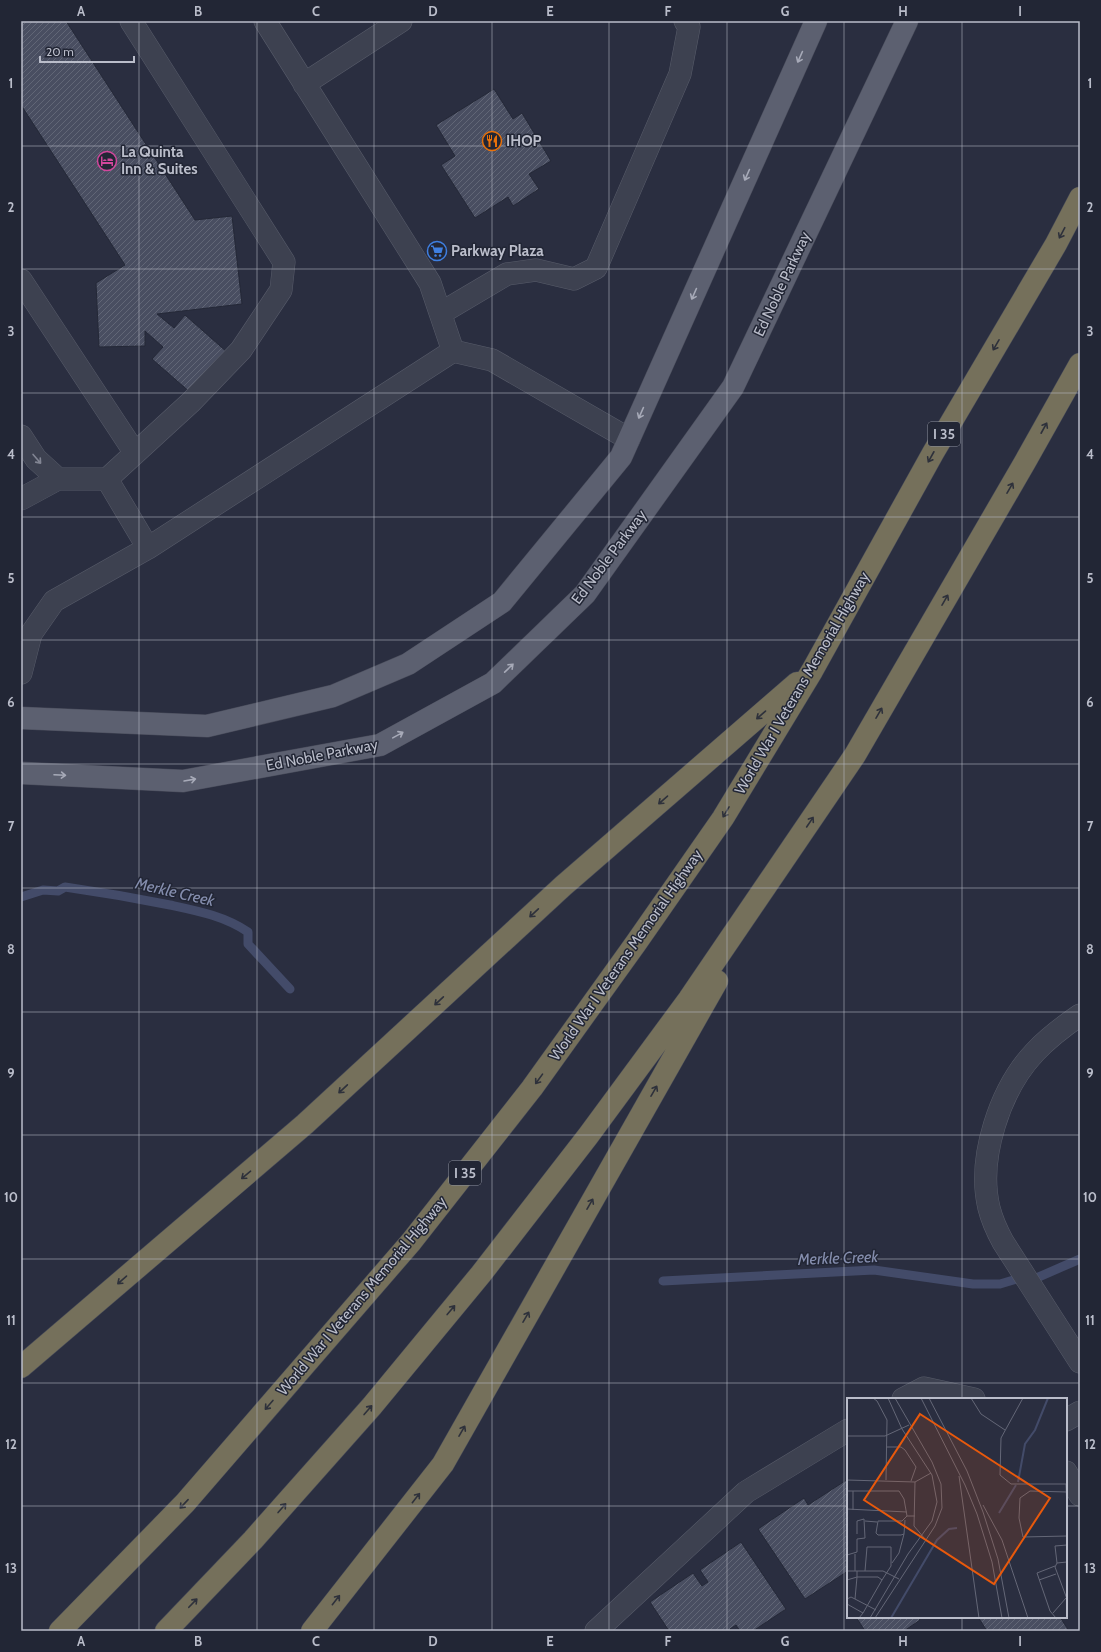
<svg xmlns="http://www.w3.org/2000/svg" width="1101" height="1652" viewBox="0 0 1101 1652" font-family="Cabin,sans-serif">
<style>
.lines{fill:none;stroke-linecap:round;stroke-linejoin:round}
.stream{stroke:#434b69;stroke-width:9}
.building{fill:url(#building-hatch);stroke:#242837}
.minor-casing{stroke:#585c6a;stroke-width:23}
.major-casing{stroke:#474a59;stroke-width:23}
.highway-casing{stroke:#454957;stroke-width:23}
.minor{stroke:#3d4150;stroke-width:22}
.major{stroke:#5c6070;stroke-width:22}
.highway{stroke:#75705b;stroke-width:22}
.oneway{stroke:#a7aab8}
.oneway2{stroke:#2e313b}
.oneway3{stroke:#828593}
.grid{fill:none;stroke:#babdca;stroke-width:1;stroke-opacity:0.55}
.labels{text-anchor:middle;dominant-baseline:central;stroke-width:3;stroke-linejoin:round;paint-order:stroke}
.shield{fill:#222635;stroke:#8c909d;stroke-width:1}
.shield-label{font-size:14px;font-weight:bold;fill:#babdca}
.poi-label{font-size:15px;font-weight:bold;fill:#babdca;stroke:#222635;text-anchor:start}
.street-label{font-size:15px;fill:#babdca;stroke:#222635}
.water-label{font-size:16px;font-style:italic;fill:#858eae;stroke:#222635}
.inset-river{fill:none;stroke:#434b69;stroke-width:2}
.inset-road{fill:none;stroke:#646777;stroke-width:1}
.view{fill:#e8590c;fill-opacity:0.15;stroke:#e8590c;stroke-width:2}
.inset-edge{fill:none;stroke:#babdca;stroke-width:2}
.neatline{fill:none;stroke:#babdca;stroke-width:1.5}
.grid-label{font-size:13px;text-anchor:middle;font-weight:bold;fill:#babdca}
</style>
<defs>
<pattern id="building-hatch" width="6" height="6" patternUnits="userSpaceOnUse"><rect width="6" height="6" fill="#494e61"/><path d="M-1 1l2-2M0 6l6-6M5 7l2-2" fill="none" stroke="#616676"/></pattern>
</defs>
<rect width="100%" height="100%" fill="#2a2e40"/>
<g class="lines">
<path class="stream" d="M 21,897 L 43,890 L 58,891 L 65,887 C 100,892 135,898 170,905 C 198,911 224,916 248,932 L 248,944 L 290,989
M 663,1281 L 874,1270 L 973,1284 L 1000,1284 L 1020,1278 L 1034,1279 L 1080,1259"/>
</g>
<path class="building" d="M 21,21 L 66,21 L 195,220 L 232,216 L 242,304 L 157,314 L 174,328 L 185,315 L 228,353 L 192,394 L 152,359 L 163,347 L 145,331 L 145,346 L 99,347 L 96,283 L 125,265 L 21,105 Z
M 494,89 L 513,119 L 522,113 L 551,161 L 529,174 L 539,189 L 513,206 L 508,197 L 475,218 L 441,165 L 455,156 L 436,125 Z
M 848,1479 L 848,1561 L 846,1562 L 848,1571 L 805,1599 L 758,1529 L 804,1498 L 808,1505 Z
M 741,1542 L 786,1609 L 753,1631 L 740,1631 L 736,1625 L 730,1629 L 732,1631 L 669,1631 L 650,1602 L 693,1573 L 702,1586 L 708,1582 L 700,1570 Z
M 856,1617 L 918,1617 L 920,1620 L 904,1631 L 865,1631 Z
M 978,1617 L 1060,1617 L 1069,1631 L 987,1631 Z"/>
<g class="lines">
<defs>
<path id="minor" d="M 265,21 L 430,283 L 453,351
M 304,84 L 401,21
M 21,280 L 135,453
M 441,313 L 507,274 L 536,270 L 574,279 L 596,268 L 680,74 L 689,27 L 685,21
M 21,436 L 36,459 L 58,479
M 107,479 L 191,402 L 241,350 L 281,290 L 284,262 L 131,21
M 21,499 L 58,479 L 107,479 L 148,548
M 21,673 L 31,634 L 54,601 L 148,548 L 453,351 L 492,360 L 629,439
M 1080,1015 C 1064,1026 1048,1038 1035,1052 C 1000,1089 977,1158 989,1208 C 992,1220 997,1231 1003,1242 L 1080,1362
M 903,1399 L 924,1388 L 974,1399
M 1066,1420 L 1080,1412
M 1066,1472 L 1080,1495
M 596,1631 L 746,1492 L 848,1430"/>
<path id="major" d="M 21,718 L 207,726 L 333,696 L 408,664 L 502,602 L 621,457 L 816,21
M 21,773 L 183,781 L 380,745 L 493,683 L 585,594 L 733,387 L 907,21"/>
<path id="highway" d="M 21,1367 L 305,1124 L 563,886 L 797,683
M 60,1631 L 185,1503 L 411,1242 L 532,1088 L 636,943 L 723,818 L 812,671 L 933,453 L 1056,244 L 1080,198
M 166,1631 L 253,1540 L 372,1406 L 481,1274 L 588,1136 L 689,999 L 855,755 L 1025,462 L 1080,364
M 312,1631 L 443,1464 L 717,981"/>
</defs>
<use href="#minor" class="minor-casing"/>
<use href="#major" class="major-casing"/>
<use href="#highway" class="highway-casing"/>
<use href="#minor" class="minor"/>
<use href="#major" class="major"/>
<use href="#highway" class="highway"/>
</g>
<defs><path id="oneway-shaft" d="M-6 0H5M1.5-3L5.5 0L1.5 3" fill="none" stroke-width="1.6" stroke-linecap="round" stroke-linejoin="round"/></defs>
<g class="oneway">
<use href="#oneway-shaft" transform="translate(800 57) rotate(114)"/>
<use href="#oneway-shaft" transform="translate(747 175) rotate(114)"/>
<use href="#oneway-shaft" transform="translate(694 294) rotate(114)"/>
<use href="#oneway-shaft" transform="translate(641 413) rotate(114)"/>
<use href="#oneway-shaft" transform="translate(509 668) rotate(-44)"/>
<use href="#oneway-shaft" transform="translate(398 735) rotate(-29)"/>
<use href="#oneway-shaft" transform="translate(60 775) rotate(3)"/>
<use href="#oneway-shaft" transform="translate(190 780) rotate(-10)"/>
</g>
<g class="oneway2">
<use href="#oneway-shaft" transform="translate(1062 233) rotate(118)"/>
<use href="#oneway-shaft" transform="translate(996 345) rotate(120)"/>
<use href="#oneway-shaft" transform="translate(1044 428) rotate(-61)"/>
<use href="#oneway-shaft" transform="translate(931 457) rotate(119)"/>
<use href="#oneway-shaft" transform="translate(1010 488) rotate(-60)"/>
<use href="#oneway-shaft" transform="translate(945 600) rotate(-60)"/>
<use href="#oneway-shaft" transform="translate(879 713) rotate(-60)"/>
<use href="#oneway-shaft" transform="translate(761 715) rotate(139)"/>
<use href="#oneway-shaft" transform="translate(663 800) rotate(139)"/>
<use href="#oneway-shaft" transform="translate(726 812) rotate(121)"/>
<use href="#oneway-shaft" transform="translate(810 822) rotate(-56)"/>
<use href="#oneway-shaft" transform="translate(534 913) rotate(137)"/>
<use href="#oneway-shaft" transform="translate(439 1001) rotate(137)"/>
<use href="#oneway-shaft" transform="translate(539 1079) rotate(126)"/>
<use href="#oneway-shaft" transform="translate(343 1089) rotate(137)"/>
<use href="#oneway-shaft" transform="translate(654 1091) rotate(-60)"/>
<use href="#oneway-shaft" transform="translate(246 1175) rotate(140)"/>
<use href="#oneway-shaft" transform="translate(590 1204) rotate(-60)"/>
<use href="#oneway-shaft" transform="translate(122 1280) rotate(139)"/>
<use href="#oneway-shaft" transform="translate(451 1310) rotate(-50)"/>
<use href="#oneway-shaft" transform="translate(526 1317) rotate(-60)"/>
<use href="#oneway-shaft" transform="translate(269 1405) rotate(131)"/>
<use href="#oneway-shaft" transform="translate(368 1410) rotate(-49)"/>
<use href="#oneway-shaft" transform="translate(462 1431) rotate(-60)"/>
<use href="#oneway-shaft" transform="translate(416 1498) rotate(-52)"/>
<use href="#oneway-shaft" transform="translate(184 1504) rotate(133)"/>
<use href="#oneway-shaft" transform="translate(282 1508) rotate(-49)"/>
<use href="#oneway-shaft" transform="translate(336 1600) rotate(-52)"/>
<use href="#oneway-shaft" transform="translate(193 1603) rotate(-46)"/>
</g>
<use class="oneway3" href="#oneway-shaft" transform="translate(37 459) rotate(49)"/>
<path class="grid" d="M 139,21 L 139,1631M 257,21 L 257,1631M 374,21 L 374,1631M 492,21 L 492,1631M 609,21 L 609,1631M 727,21 L 727,1631M 844,21 L 844,1631M 962,21 L 962,1399M 21,146 L 1080,146M 21,269 L 1080,269M 21,393 L 1080,393M 21,517 L 1080,517M 21,640 L 1080,640M 21,764 L 1080,764M 21,888 L 1080,888M 21,1012 L 1080,1012M 21,1135 L 1080,1135M 21,1259 L 1080,1259M 21,1383 L 1080,1383M 21,1506 L 848,1506M 1066,1506 L 1080,1506M 962,1617 L 962,1631"/>
<defs>
<symbol id="restaurant-ring" viewBox="-11 -11 22 22"><circle r="9.5" fill="#222635" stroke="#e8710a" stroke-width="1.5"/><path d="M-5-6h1v4h1v-4h1v4h1v-4h1v5L-1.5 .5V6h-2V.5L-5-1ZM5-6V6H3V1.5H1.5Q1.5-4 5-6Z" fill="#e8710a"/></symbol>
<symbol id="hotel-ring" viewBox="-11 -11 22 22"><circle r="9.5" fill="#222635" stroke="#d1479c" stroke-width="1.5"/><path d="M-6-4.5h1.5V1H6V5H4.5V3h-9V5H-6ZM-4 0a1.8 1.8 0 1 1 3.6 0ZM.5 0V-2.5h3Q6-2.5 6 0Z" fill="#d1479c"/></symbol>
<symbol id="supermarket-ring" viewBox="-11 -11 22 22"><circle r="9.5" fill="#222635" stroke="#3f7fe0" stroke-width="1.5"/><path d="M-6-5.5h2.5l.6 2H6L4.5 2H-2.5L-4.4-4H-6ZM-1.5 3.2a1.3 1.3 0 1 0 .1 0ZM3 3.2a1.3 1.3 0 1 0 .1 0Z" fill="#3f7fe0"/></symbol>
</defs>
<g fill-rule="evenodd">
<use href="#restaurant-ring" x="481" y="130" width="22" height="22"/>
<use href="#hotel-ring" x="96" y="150" width="22" height="22"/>
<use href="#supermarket-ring" x="426" y="240" width="22" height="22"/>
</g>
<g class="labels">
<g class="shield">
<rect x="928" y="422" width="32" height="24" rx="3"/>
<rect x="449" y="1161" width="32" height="24" rx="3"/>
</g>
<g class="shield-label">
<text x="944" y="434">I 35</text>
<text x="465" y="1173">I 35</text>
</g>
<g class="poi-label">
<text x="506" y="141">IHOP</text>
<text x="121" y="152">La Quinta<tspan x="121" dy="17">Inn &amp; Suites</tspan></text>
<text x="451" y="251">Parkway Plaza</text>
</g>
<g class="street-label">
<text transform="translate(782 284) rotate(-65)">Ed Noble Parkway</text>
<text transform="translate(609 557) rotate(-53)">Ed Noble Parkway</text>
<text transform="translate(802 683) rotate(-60)">World War I Veterans Memorial Highway</text>
<text transform="translate(322 755) rotate(-11)">Ed Noble Parkway</text>
<text transform="translate(626 955) rotate(-55)">World War I Veterans Memorial Highway</text>
<text transform="translate(362 1296) rotate(-50)">World War I Veterans Memorial Highway</text>
</g>
<g class="water-label">
<text transform="translate(175 892) rotate(13)">Merkle Creek</text>
<text transform="translate(838 1258) rotate(-2)">Merkle Creek</text>
</g>
</g>
<g transform="translate(847 1398)">
<rect width="220" height="220" fill="#2a2e40"/>
<path class="inset-river" d="M 171,84 L 178,46 L 188,32 L 201,0M 152,115 L 169,87M 44,220 L 90,142 L 102,131 L 110,130"/>
<path class="inset-road" d="M 26,0 L 30,3 L 40,22 L 39,82M 74,0 L 118,87 L 130,116 L 145,164 L 155,220M 82,0 L 120,73 L 136,114 L 151,161 L 162,220M 124,0 L 134,16 L 158,32M 176,0 L 154,40 L 153,77 L 164,86 L 220,86M 0,38 L 38,38 L 62,27M 39,49 L 54,49 L 58,52 L 69,69 L 64,83M 112,78 L 132,220M 0,82 L 68,84M 219,86 L 220,112M 0,93 L 52,93 L 57,101 L 60,118M 6,93 L 6,112M 220,94 L 183,93 L 173,100 L 172,120 L 176,139 L 220,138M 136,107 L 155,142 L 181,220M 0,111 L 60,114M 58,122 L 57,136 L 54,137 L 31,137 L 29,135 L 31,123 L 55,123 L 60,118 L 68,118M 18,123 L 30,124M 10,136 L 10,123 L 17,121 L 18,140 L 10,141M 78,141 L 67,128 L 68,84 L 84,75M 0,157 L 10,154 L 10,141M 220,164 L 210,165 L 208,169 L 220,201M 45,165 L 52,155 L 57,136M 210,165 L 208,148 L 220,147M 208,168 L 190,175 L 203,213 L 209,220M 0,173 L 36,173 L 52,181M 8,173 L 8,156M 0,182 L 10,179 L 10,173M 192,182 L 209,176M 0,201 L 4,199 L 8,201 L 10,179 L 31,179 L 35,182 L 44,168 L 44,149 L 20,149 L 18,173M 8,201 L 29,212M 0,206 L 16,215 L 12,220M 16,215 L 35,182M 206,215 L 219,200M 23,220 L 61,156 L 85,123 L 90,104 L 85,77 L 55,31 L 41,0M 28,220 L 88,128 L 95,110 L 94,86 L 85,64 L 48,0"/>
<path class="view" d="M 73,16 L 203,100 L 147,186 L 17,102 Z"/>
<rect width="220" height="220" class="inset-edge"/>
</g>
<rect width="1101" height="1652" fill="none" stroke="#222635" stroke-width="44"/>
<path d="M40 56v6h94v-6" fill="none" stroke="#babdca" stroke-width="2"/>
<text x="46" y="56" font-size="12" fill="#babdca" stroke="#222635" stroke-width="3" paint-order="stroke">20 m</text>
<rect x="22" y="22" width="1057" height="1608" class="neatline"/>
<g class="grid-label">
<text x="81" y="16">A</text>
<text x="198" y="16">B</text>
<text x="316" y="16">C</text>
<text x="433" y="16">D</text>
<text x="550" y="16">E</text>
<text x="668" y="16">F</text>
<text x="785" y="16">G</text>
<text x="903" y="16">H</text>
<text x="1020" y="16">I</text>
<text x="11" y="88">1</text>
<text x="1090" y="88">1</text>
<text x="11" y="212">2</text>
<text x="1090" y="212">2</text>
<text x="11" y="336">3</text>
<text x="1090" y="336">3</text>
<text x="11" y="459">4</text>
<text x="1090" y="459">4</text>
<text x="11" y="583">5</text>
<text x="1090" y="583">5</text>
<text x="11" y="707">6</text>
<text x="1090" y="707">6</text>
<text x="11" y="831">7</text>
<text x="1090" y="831">7</text>
<text x="11" y="954">8</text>
<text x="1090" y="954">8</text>
<text x="11" y="1078">9</text>
<text x="1090" y="1078">9</text>
<text x="11" y="1202">10</text>
<text x="1090" y="1202">10</text>
<text x="11" y="1325">11</text>
<text x="1090" y="1325">11</text>
<text x="11" y="1449">12</text>
<text x="1090" y="1449">12</text>
<text x="11" y="1573">13</text>
<text x="1090" y="1573">13</text>
<text x="81" y="1646">A</text>
<text x="198" y="1646">B</text>
<text x="316" y="1646">C</text>
<text x="433" y="1646">D</text>
<text x="550" y="1646">E</text>
<text x="668" y="1646">F</text>
<text x="785" y="1646">G</text>
<text x="903" y="1646">H</text>
<text x="1020" y="1646">I</text>
</g>
</svg>
